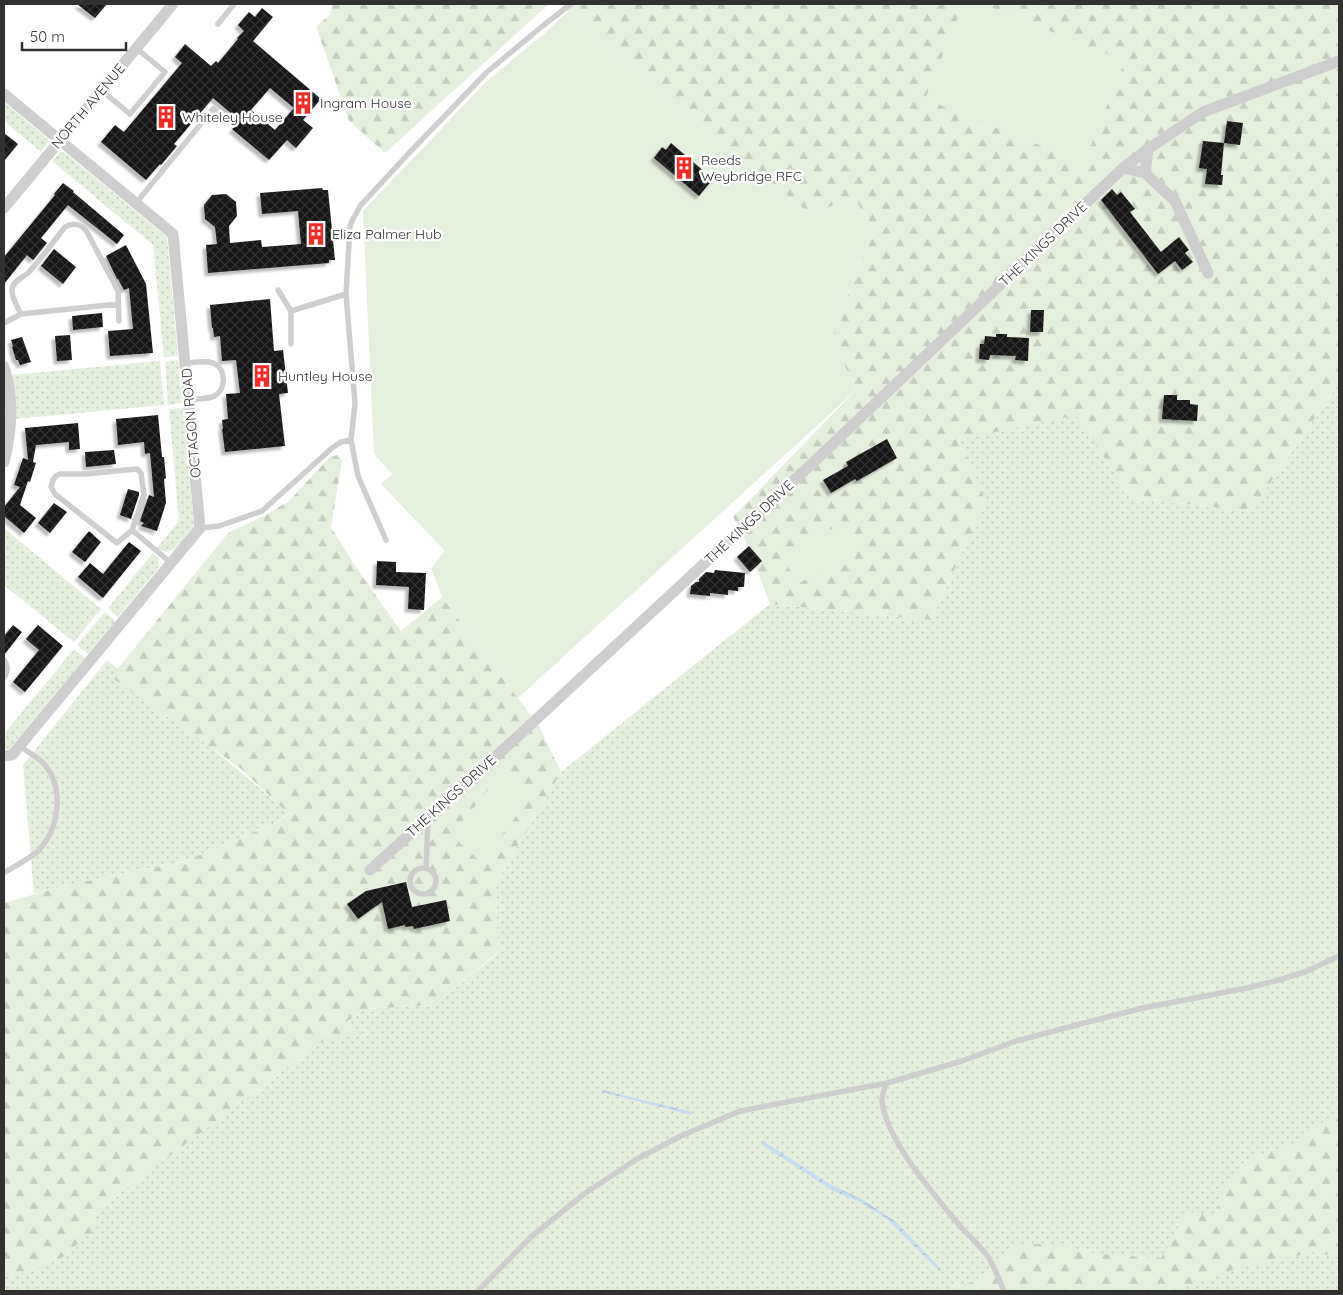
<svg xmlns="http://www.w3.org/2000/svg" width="1343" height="1295" viewBox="0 0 1343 1295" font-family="Quicksand,sans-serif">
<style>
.grass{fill:url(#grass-dots)}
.forest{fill:url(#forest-firs)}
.green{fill:#e5efde}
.water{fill:url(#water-waves)}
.building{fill:url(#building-cross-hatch);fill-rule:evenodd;filter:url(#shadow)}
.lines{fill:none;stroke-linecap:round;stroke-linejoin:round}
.service{stroke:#cecece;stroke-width:5.5}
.minor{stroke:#cecece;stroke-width:11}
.labels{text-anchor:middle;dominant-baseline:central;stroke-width:5;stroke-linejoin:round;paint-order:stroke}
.poi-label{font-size:14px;fill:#313131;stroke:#fff;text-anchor:start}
.street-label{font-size:14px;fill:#313131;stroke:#fff}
</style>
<defs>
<pattern id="grass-dots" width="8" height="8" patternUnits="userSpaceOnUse" patternTransform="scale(1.25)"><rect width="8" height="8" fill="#e5efde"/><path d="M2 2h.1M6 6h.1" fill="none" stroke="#c5cdbf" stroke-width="1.8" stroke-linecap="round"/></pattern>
<pattern id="forest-firs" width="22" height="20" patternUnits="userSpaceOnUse" patternTransform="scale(1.25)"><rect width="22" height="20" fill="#e5efde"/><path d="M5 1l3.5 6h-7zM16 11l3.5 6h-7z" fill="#c5cdbf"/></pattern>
<pattern id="water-waves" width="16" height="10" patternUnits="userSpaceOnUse" patternTransform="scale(1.25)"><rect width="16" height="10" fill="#c9ddf0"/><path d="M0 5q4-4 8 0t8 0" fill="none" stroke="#adbece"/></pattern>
<pattern id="building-cross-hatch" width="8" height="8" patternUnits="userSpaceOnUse" patternTransform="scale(1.25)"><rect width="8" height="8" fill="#181818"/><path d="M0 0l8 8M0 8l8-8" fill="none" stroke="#313131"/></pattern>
<filter id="shadow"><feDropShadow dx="-3.5" dy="3.5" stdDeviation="1" flood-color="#0004"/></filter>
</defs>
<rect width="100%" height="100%" fill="#fff"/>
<path class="grass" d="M 4,102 L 48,139 L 48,142 L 41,152 L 4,121 Z
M 60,152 L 65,153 L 167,237 L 178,356 L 164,357 L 153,245 L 52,161 Z
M 178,360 L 182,403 L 168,405 L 165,361 Z
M 160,361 L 164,405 L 15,419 L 11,375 Z
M 1339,383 L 1339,1291 L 4,1291 L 4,1280 L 365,1009 L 434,1005 L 498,953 L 496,883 L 561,772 L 770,604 L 931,620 L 985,501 L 958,440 L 1076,414 L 1131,498 L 1251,511 Z
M 183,408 L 194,526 C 185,537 173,560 157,548 L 179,521 L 169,409 Z
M 4,528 L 101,609 L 74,642 L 4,585 Z
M 153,553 C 159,558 160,563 157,570 L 118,617 L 108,608 Z
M 105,612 L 116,621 L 88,654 L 77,645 Z
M 74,649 L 85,658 L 9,749 L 4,749 L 4,734 Z
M 107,660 L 289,813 L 274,824 L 185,861 L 67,885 L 34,894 L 23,765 Z"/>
<path class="forest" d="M 332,4 L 549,4 L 385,153 L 349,121 L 316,26 L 330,15 Z
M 562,4 L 1339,4 L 1339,383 L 1251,511 L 1131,498 L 1076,415 L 958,440 L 986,501 L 931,620 L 770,604 L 743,534 L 733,517 L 856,390 L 832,338 L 873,227 L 854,198 L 810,214 L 702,126 Z
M 337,455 L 342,461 L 331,527 L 357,569 L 401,631 L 442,597 L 539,726 L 561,772 L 496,883 L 498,952 L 434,1005 L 365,1009 L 348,1021 L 363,1035 L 324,1040 L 99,1209 L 92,1232 L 63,1257 L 30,1272 L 12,1274 L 4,1280 L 4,903 L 67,885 L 185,861 L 274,824 L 289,814 L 240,768 L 111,677 L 228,533 L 264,516 L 289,501 L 330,457 Z
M 1339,1109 L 1339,1257 L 1314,1252 L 1232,1270 L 1176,1291 L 942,1291 L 973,1282 L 1001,1260 L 1016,1244 L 1055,1244 L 1096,1254 L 1161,1258 L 1177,1231 L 1185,1211 L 1216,1217 L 1223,1187 L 1246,1160 L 1299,1142 Z"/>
<path class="green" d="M 963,4 L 983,4 L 1125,61 L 1084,163 L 925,99 Z
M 569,10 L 702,126 L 810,214 L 854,198 L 873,227 L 832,338 L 856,390 L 518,698 L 442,597 L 431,568 L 445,551 L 381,484 L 392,474 L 374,454 L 363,211 L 487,81 L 545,33 Z
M 843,523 L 858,553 L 797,584 L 782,554 Z
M 502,773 L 531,797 L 481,862 L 451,835 Z"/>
<path class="water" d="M 603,1090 L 692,1112 L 691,1115 L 602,1092 Z
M 763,1141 L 830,1184 L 865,1201 L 881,1212 L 896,1222 L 941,1269 L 939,1271 L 893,1225 L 884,1217 L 860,1202 L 833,1191 L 761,1144 Z"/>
<path class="building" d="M 77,4 L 107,4 L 95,18 Z
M 262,8 L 273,17 L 253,41 L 321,99 L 303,120 L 313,128 L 296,148 L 287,140 L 269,160 L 232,129 L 235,127 L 239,120 L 213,98 L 174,144 L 177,146 L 161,165 L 160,164 L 146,180 L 101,142 L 115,125 L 124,132 L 182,63 L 175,57 L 185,44 L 211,66 L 216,61 L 218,63 L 238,39 L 237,38 L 244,31 L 238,25 L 249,12 L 255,17 ZM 270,88 L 294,108 L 275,130 L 251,110 Z
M 1227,121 L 1243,123 L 1240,145 L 1224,143 Z
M 4,133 L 18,144 L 4,161 Z
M 1203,141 L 1224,143 L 1221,175 L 1223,175 L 1222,185 L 1205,184 L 1207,169 L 1199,168 Z
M 671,143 L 713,179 L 699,196 L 654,158 L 662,147 L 666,150 Z
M 63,183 L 74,191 L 73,192 L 124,235 L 117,244 L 68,205 L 41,238 L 47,243 L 34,259 L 33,260 L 27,255 L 4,284 L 4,257 L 55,195 L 54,194 Z
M 322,188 L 323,190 L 328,190 L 335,260 L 329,260 L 329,263 L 208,273 L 206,245 L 217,244 L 215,227 L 205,219 L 204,205 L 212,195 L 226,194 L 236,202 L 237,216 L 229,226 L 230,243 L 261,240 L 262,247 L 301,244 L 298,211 L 262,214 L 260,193 Z
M 1112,189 L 1117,195 L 1121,192 L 1135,209 L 1130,212 L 1161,252 L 1179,237 L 1189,250 L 1185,253 L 1193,262 L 1182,270 L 1175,261 L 1158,274 L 1101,200 Z
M 126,245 L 146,284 L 153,353 L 110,356 L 108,331 L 133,329 L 129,288 L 124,290 L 118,279 L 117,279 L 106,256 Z
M 54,249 L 76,267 L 63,284 L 41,266 Z
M 270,299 L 274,351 L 283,350 L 288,393 L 279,394 L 285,446 L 225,452 L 222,429 L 223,429 L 222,420 L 228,419 L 226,394 L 240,393 L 236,360 L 222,361 L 220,336 L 214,337 L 213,328 L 212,328 L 210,305 Z
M 1031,310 L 1044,310 L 1043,332 L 1030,332 Z
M 102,313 L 103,327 L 73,330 L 72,316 Z
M 996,334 L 1007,334 L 1007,337 L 1029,338 L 1028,361 L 1015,360 L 1016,356 L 990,355 L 989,360 L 979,359 L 980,344 L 984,344 L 985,336 L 996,337 Z
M 70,335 L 72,360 L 57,361 L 55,336 Z
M 22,337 L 31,362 L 20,365 L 18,360 L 16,360 L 12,347 L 13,346 L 11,340 Z
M 1164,395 L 1177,395 L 1177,400 L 1190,400 L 1190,404 L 1198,405 L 1197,421 L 1162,419 Z
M 158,415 L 162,457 L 164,457 L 165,468 L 166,478 L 164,479 L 166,503 L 157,531 L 141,526 L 144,523 L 140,521 L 149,495 L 154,497 L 150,453 L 145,454 L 144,442 L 118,445 L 116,419 Z
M 78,423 L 80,449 L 69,450 L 69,442 L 36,445 L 33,462 L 36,463 L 30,482 L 28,481 L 20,505 L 36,518 L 24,533 L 4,516 L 4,507 L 20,487 L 14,485 L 23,458 L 28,460 L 25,428 Z
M 887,439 L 897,458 L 857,481 L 855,479 L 831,493 L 823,480 L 848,466 L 846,462 Z
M 114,450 L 116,464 L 86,467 L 85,452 Z
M 128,489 L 139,492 L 139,495 L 131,519 L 120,515 Z
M 54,503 L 67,512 L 50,533 L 38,523 Z
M 89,531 L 101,542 L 85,562 L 72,552 Z
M 129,542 L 141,551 L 103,598 L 78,577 L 90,563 L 103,574 Z
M 749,546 L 762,561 L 750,572 L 737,557 Z
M 377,561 L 396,562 L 396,572 L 426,573 L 424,610 L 408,609 L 409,587 L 376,585 Z
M 715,570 L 745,573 L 744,587 L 738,587 L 738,591 L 728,590 L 728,595 L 710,593 L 710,596 L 690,594 L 691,586 L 696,582 L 699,582 L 699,579 L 706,572 L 714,573 Z
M 13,625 L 22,632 L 4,655 L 4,636 Z
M 38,625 L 63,646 L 25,692 L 13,682 L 39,650 L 26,639 Z
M 406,882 L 412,907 L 446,900 L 450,921 L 414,929 L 413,926 L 405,927 L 405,925 L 388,929 L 382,902 L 358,919 L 347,904 L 366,891 Z"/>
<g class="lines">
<path class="service" d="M 218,24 L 234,4
M 101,90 L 130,114 L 165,72 L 136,48
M 136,203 L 213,109 L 232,124
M 278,290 L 291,311 L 291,344
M 291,311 L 346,294
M 21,314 C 18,307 11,298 12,289 C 13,281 22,278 28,273 C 41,259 53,242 65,227 C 73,222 82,224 87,232 L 118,291 L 119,321
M 4,323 L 21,314 L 118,304
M 185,363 C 194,363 204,360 213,363 C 227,369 227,391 212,397 C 205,399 196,399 189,400
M 200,528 L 219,526 L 262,511 L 332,448 L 341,442 L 351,440
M 132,530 L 117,543 L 55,494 L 51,487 L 53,480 L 56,476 L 60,474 L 85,474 L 137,469 L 141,473 L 144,495 L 132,530 L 171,563
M 386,540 L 358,476 L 351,440 L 355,403 L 346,294 L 350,226 L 353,219 L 360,206 L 409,153 L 487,72 L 545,24 L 571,4
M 4,660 C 8,666 8,672 4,677
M 426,868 L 428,820
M410 881a13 13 0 1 1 26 0a13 13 0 1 1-26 0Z
M 4,873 C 12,868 34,856 39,850 C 59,828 65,788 44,764 C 38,757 27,752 20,746
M 887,1083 C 884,1089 882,1094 882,1101 C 886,1140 935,1196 960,1226 C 968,1235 978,1244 986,1254 C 994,1265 999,1279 1004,1291
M 478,1291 L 531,1237 L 584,1194 L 637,1159 L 681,1136 L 740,1111 L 887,1083 L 962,1061 L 1016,1041 L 1088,1022 L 1143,1008 L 1247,988 L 1279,980 L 1305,972 L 1339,956"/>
<path class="minor" d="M 4,94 L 173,234 L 200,528 L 12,755 L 4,756
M 1123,168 L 1148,149
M 1145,173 L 1148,149 L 1203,112 L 1339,61
M 4,208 L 173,4
M 4,367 C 14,397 12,432 4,462
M 370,870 L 515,739 L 818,458 L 1123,168 L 1145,173 L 1175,201 L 1208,273"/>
</g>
<defs>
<symbol id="building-bare" viewBox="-9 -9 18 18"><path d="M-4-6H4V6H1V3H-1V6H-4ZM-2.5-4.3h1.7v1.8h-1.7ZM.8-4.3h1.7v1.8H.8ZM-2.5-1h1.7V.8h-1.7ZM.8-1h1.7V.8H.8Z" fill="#f72924" stroke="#fff" stroke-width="2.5" paint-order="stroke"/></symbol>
</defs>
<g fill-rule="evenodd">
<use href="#building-bare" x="287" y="87" width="32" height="32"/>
<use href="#building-bare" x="150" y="101" width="32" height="32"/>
<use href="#building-bare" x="668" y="152" width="32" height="32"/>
<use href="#building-bare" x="300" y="218" width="32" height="32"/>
<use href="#building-bare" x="246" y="360" width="32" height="32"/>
</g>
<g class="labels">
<g class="poi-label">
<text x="320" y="103">Ingram House</text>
<text x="182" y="117">Whiteley House</text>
<text x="701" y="160">Reeds<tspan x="701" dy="16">Weybridge RFC</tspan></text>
<text x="332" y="234">Eliza Palmer Hub</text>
<text x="278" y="376">Huntley House</text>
</g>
<g class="street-label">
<text transform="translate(88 106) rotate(-50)">NORTH AVENUE</text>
<text transform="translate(1043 244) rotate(-44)">THE KINGS DRIVE</text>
<text transform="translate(191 423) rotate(-95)">OCTAGON ROAD</text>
<text transform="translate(749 522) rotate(-43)">THE KINGS DRIVE</text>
<text transform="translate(451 796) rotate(-42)">THE KINGS DRIVE</text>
</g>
</g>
<rect width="1343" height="1295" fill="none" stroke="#313131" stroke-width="10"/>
<path d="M22 42v8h104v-8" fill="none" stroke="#313131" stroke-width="2.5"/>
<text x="30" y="42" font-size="15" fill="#313131" stroke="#ffffff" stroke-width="4" paint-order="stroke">50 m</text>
</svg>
